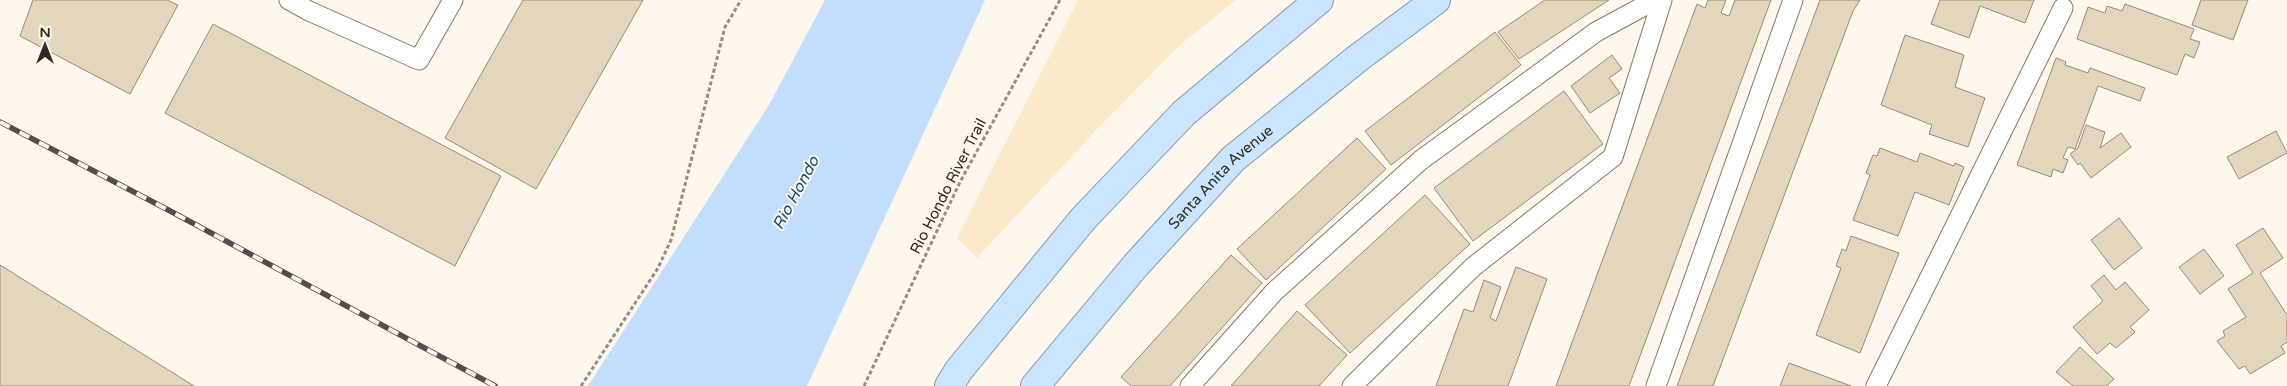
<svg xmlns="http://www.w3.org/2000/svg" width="2287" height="386" viewBox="0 0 2287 386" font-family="'Varela Round',sans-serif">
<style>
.built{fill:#fce9ca}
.water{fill:#c2defc}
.building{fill:#e4d5bd;stroke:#998b75}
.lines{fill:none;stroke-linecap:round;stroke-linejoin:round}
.service-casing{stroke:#877a64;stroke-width:21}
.primary-casing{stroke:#8099b1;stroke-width:30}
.path{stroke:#959086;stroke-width:3;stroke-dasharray:4 2.5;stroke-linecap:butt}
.service{stroke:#fff;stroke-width:19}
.primary{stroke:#cce5fe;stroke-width:28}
.rail-casing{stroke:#544f46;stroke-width:5.5}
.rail{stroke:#fdf7ed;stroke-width:4;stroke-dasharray:11;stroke-linecap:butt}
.labels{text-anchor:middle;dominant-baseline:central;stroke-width:4;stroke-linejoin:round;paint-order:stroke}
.street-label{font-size:15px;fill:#312c23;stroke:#fdf7ed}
.water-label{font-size:16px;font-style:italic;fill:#194a77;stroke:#fdf7ed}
</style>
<rect width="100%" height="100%" fill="#fdf7ed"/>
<path class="built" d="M 1078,0 L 1236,0 L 1179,46 L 1101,125 L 977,258 L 957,238 Z"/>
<path class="water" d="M 825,0 L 985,0 L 807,386 L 588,386 L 769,105 Z"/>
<path class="building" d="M 33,0 L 167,0 L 178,5 L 130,94 L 20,36 Z
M 523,0 L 643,0 L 536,189 L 445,138 Z
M 1545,0 L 1609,0 L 1519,59 L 1498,32 Z
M 1708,0 L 1726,0 L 1721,13 L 1729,16 L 1735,0 L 1771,0 L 1629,386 L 1556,386 L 1697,4 L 1705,8 Z
M 1820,0 L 1860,0 L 1853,11 L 1713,386 L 1677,386 Z
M 1940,0 L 2034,0 L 2025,23 L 1980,6 L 1969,38 L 1931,24 Z
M 2201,0 L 2248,0 L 2233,40 L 2192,25 Z
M 2125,4 L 2194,29 L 2190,39 L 2200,42 L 2194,58 L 2185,54 L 2177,75 L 2077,39 L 2088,7 L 2105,13 L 2107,6 L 2122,11 Z
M 213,24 L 501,176 L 455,266 L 165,113 Z
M 1495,32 L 1521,65 L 1391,165 L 1365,131 Z
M 1905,35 L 1964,55 L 1955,87 L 1985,98 L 1968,147 L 1929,134 L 1932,125 L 1881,105 Z
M 1612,55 L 1622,69 L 1609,78 L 1620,93 L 1590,113 L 1571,86 Z
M 2056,58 L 2066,62 L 2065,65 L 2088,73 L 2090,68 L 2145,88 L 2140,101 L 2098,86 L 2075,149 L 2068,147 L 2063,158 L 2068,160 L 2063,173 L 2053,169 L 2051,177 L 2017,165 Z
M 1564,91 L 1603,144 L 1473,241 L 1434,188 Z
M 2086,125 L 2105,132 L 2100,148 L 2121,133 L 2131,147 L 2091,178 L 2080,163 L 2078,165 L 2070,154 L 2078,148 Z
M 2276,131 L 2287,153 L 2239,179 L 2227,157 Z
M 1357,138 L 1386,169 L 1266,280 L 1237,249 Z
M 1880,148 L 1917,162 L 1920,153 L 1954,166 L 1955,163 L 1964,167 L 1949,205 L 1915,192 L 1898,236 L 1853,220 L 1870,175 L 1866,173 L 1873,155 L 1877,156 Z
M 1425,195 L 1470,244 L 1350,353 L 1305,305 Z
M 2119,218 L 2142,248 L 2114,270 L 2091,240 Z
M 2263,228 L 2283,258 L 2260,273 L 2287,315 L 2287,342 L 2281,346 L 2285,353 L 2250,374 L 2245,366 L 2239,369 L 2217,341 L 2225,336 L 2223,331 L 2246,317 L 2228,289 L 2253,273 L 2236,245 Z
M 1851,236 L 1899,253 L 1860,353 L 1816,335 L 1841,268 L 1836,266 L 1842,249 L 1846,251 Z
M 2204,249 L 2224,276 L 2200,294 L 2179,267 Z
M 1231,255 L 1262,283 L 1170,386 L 1131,386 L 1121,377 Z
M 0,265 L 194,386 L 0,386 Z
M 1516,267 L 1547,279 L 1508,386 L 1436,386 L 1464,309 L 1473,312 L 1484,280 L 1501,287 L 1490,318 L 1496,321 Z
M 2104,275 L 2116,290 L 2125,282 L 2149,310 L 2130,327 L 2135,332 L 2116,348 L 2110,343 L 2097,354 L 2073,327 L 2103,301 L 2091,286 Z
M 1297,311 L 1347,355 L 1319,386 L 1231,386 Z
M 2080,347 L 2114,379 L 2107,386 L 2073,386 L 2056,372 Z
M 1789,363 L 1851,386 L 1780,386 Z"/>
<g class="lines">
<defs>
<path id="service" d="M 289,0 L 309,11 L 419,60 L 453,0
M 1190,386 L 1274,292 L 1421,160 L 1596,32 L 1655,0
M 1352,386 L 1473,267 L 1613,157 L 1662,0
M 1656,386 L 1793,0
M 1876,386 L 2063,8"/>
<g id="primary">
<path d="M 949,386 L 959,370 L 1083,219 L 1184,113 L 1319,0"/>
<path id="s1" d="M 1035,386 L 1136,265 L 1233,159 L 1358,58 L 1436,0"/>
</g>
</defs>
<use href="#service" class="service-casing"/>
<use href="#primary" class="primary-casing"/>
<path class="path" d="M 581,386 L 658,268 L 671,240 L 725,27 L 741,0
M 864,386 L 960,182 L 1060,0"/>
<use href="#service" class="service"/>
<use href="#primary" class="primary"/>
<defs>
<path id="rail" d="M 0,122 L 174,213 L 495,386"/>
</defs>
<use href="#rail" class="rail-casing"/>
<use href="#rail" class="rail"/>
</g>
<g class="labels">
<g class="street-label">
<text stroke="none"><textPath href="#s1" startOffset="280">Santa Anita Avenue</textPath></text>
<text transform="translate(948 186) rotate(-63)">Rio Hondo River Trail</text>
</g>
<g class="water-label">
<text transform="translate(796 193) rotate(-62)">Rio Hondo</text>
</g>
</g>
<g transform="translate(45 45)" stroke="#fdf7ed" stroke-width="4" paint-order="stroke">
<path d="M0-4L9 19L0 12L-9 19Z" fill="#312c23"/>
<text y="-8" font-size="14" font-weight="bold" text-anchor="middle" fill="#312c23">N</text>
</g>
</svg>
